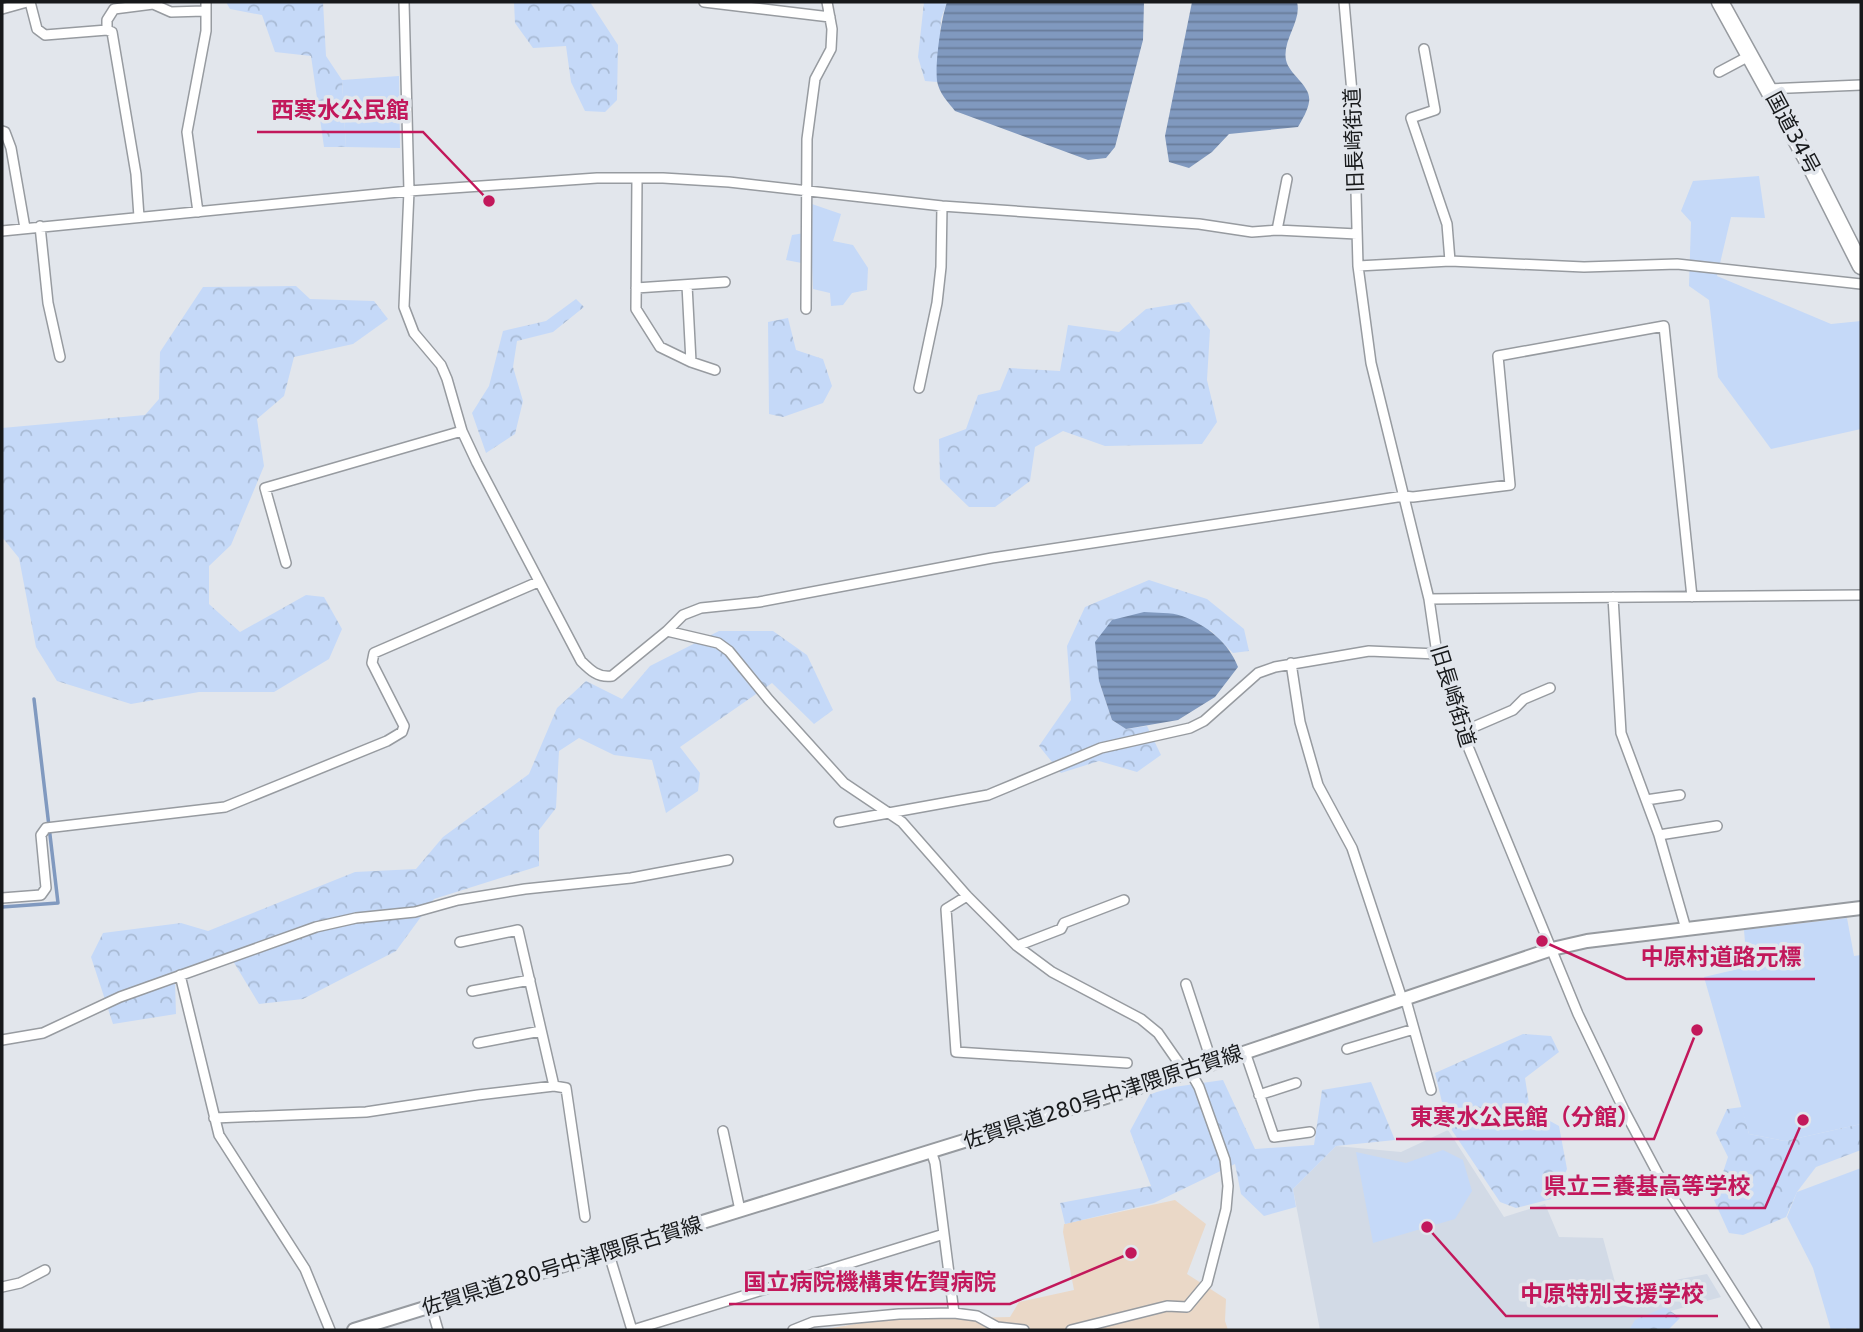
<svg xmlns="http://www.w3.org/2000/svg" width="1863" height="1332" viewBox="0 0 1863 1332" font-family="'DejaVu Sans','Noto Sans JP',sans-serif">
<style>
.built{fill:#d2dae6}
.medical{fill:#ead8c7}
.green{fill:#c5d9f8}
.forest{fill:url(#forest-crowns)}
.water{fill:url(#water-rules)}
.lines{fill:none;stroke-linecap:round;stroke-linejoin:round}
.stream{stroke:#8099bf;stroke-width:3.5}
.minor-casing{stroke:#979ba0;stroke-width:12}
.secondary-casing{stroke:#979ba0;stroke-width:16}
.trunk-casing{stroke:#979ba0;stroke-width:19}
.minor{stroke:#fff;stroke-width:9}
.secondary{stroke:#fff;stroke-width:12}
.trunk{stroke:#fff;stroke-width:16}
.labels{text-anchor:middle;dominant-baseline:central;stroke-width:7;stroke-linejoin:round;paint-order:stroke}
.street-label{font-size:21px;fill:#17191b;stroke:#e2e6ec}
.leader{fill:none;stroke:#c2185b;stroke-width:2.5}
.callout-dot{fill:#c2185b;stroke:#e2e6ec;stroke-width:2.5}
.callout-label{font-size:23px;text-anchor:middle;font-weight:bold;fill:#c2185b;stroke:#e2e6ec;stroke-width:7;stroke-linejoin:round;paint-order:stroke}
</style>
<defs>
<pattern id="forest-crowns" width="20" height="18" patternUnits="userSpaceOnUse" patternTransform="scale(1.75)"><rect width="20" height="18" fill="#c5d9f8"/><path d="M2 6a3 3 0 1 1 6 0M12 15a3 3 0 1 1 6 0" fill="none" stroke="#a8bad4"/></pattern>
<pattern id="water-rules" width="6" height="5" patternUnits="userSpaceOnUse" patternTransform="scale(1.75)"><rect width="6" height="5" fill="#8099bf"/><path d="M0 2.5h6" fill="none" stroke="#687c9a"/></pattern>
</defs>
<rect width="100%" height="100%" fill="#e2e6ec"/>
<path class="built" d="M 1448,1130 L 1504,1217 L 1545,1204 L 1559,1237 L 1603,1238 L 1619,1297 L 1659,1283 L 1707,1274 L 1721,1297 L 1660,1314 L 1644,1330 L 1320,1330 L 1293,1189 L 1336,1146 L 1401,1152 Z"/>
<path class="medical" d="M 1175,1200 L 1206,1224 L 1187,1274 L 1226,1299 L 1225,1321 L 1228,1330 L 820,1330 L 879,1320 L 1010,1317 L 1019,1302 L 1074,1290 L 1063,1232 L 1064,1224 Z"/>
<path class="green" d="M 399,76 L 400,148 L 346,147 L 342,80 Z
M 1759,176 L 1765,218 L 1731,217 L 1717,276 L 1831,324 L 1861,321 L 1861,429 L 1771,449 L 1718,377 L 1709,300 L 1689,286 L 1691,222 L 1681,211 L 1693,181 Z
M 809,203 L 841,214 L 833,241 L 853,245 L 868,268 L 867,290 L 852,293 L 843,305 L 831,306 L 830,293 L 813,289 L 812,265 L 786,260 L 792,235 L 811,232 Z
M 1847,918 L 1854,956 L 1861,955 L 1861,1124 L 1785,1141 L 1749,1134 L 1704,977 L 1747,967 L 1744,930 Z
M 1443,1150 L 1463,1160 L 1472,1191 L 1455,1219 L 1373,1243 L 1356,1152 L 1406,1163 Z
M 1861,1168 L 1861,1330 L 1847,1330 L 1846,1328 L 1831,1330 L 1813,1268 L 1787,1217 L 1797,1192 Z"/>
<path class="forest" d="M 226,2 L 323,2 L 326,56 L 342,80 L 346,147 L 324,147 L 311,56 L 275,52 L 262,15 L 230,9 Z
M 514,2 L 590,2 L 618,45 L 617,100 L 605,112 L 585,111 L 571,82 L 566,46 L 533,48 L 515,23 Z
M 924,2 L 947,2 L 941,19 L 937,82 L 925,81 L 918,57 Z
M 296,286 L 310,299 L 374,301 L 388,319 L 353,344 L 294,357 L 284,396 L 257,419 L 264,466 L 231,545 L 209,566 L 209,604 L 240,632 L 306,595 L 324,597 L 342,629 L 329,659 L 274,692 L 199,692 L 131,704 L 57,681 L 36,647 L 19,558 L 2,537 L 2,428 L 145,415 L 159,399 L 160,352 L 203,287 Z
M 576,299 L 584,307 L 553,332 L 517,341 L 513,367 L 523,401 L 515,434 L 486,453 L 472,413 L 489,386 L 503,331 L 546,321 Z
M 1189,302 L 1210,330 L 1207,380 L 1217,422 L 1202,444 L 1105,446 L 1063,431 L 1035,447 L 1030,481 L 995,507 L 969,507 L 940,479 L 939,439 L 966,429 L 978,395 L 1000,390 L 1009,368 L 1060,371 L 1068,325 L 1119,332 L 1146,309 Z
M 788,318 L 796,350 L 823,359 L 832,386 L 823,403 L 783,417 L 769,414 L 768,322 Z
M 1149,580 L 1207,599 L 1244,629 L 1249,651 L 1233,653 L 1210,630 L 1099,681 L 1112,720 L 1126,729 L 1147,726 L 1161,755 L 1137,772 L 1099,761 L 1061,773 L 1039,746 L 1071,700 L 1067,646 L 1085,607 Z
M 719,631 L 773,631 L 807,655 L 833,710 L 814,724 L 772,683 L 680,747 L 700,773 L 698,791 L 666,813 L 652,760 L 614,755 L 579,738 L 559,751 L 556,808 L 539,830 L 539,866 L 434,899 L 396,951 L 303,999 L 259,1004 L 233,961 L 175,982 L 176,1014 L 113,1024 L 91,957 L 103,933 L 181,923 L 208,931 L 355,872 L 416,869 L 443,837 L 529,774 L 557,708 L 586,681 L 622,699 L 650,666 Z
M 1523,1034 L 1551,1036 L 1559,1052 L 1525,1078 L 1530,1110 L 1559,1126 L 1567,1169 L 1555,1198 L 1516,1208 L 1500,1202 L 1447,1123 L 1435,1073 Z
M 1223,1080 L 1255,1149 L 1314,1145 L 1322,1090 L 1371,1082 L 1395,1140 L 1336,1146 L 1293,1189 L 1296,1207 L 1264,1216 L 1241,1194 L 1235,1164 L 1154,1203 L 1065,1224 L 1060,1203 L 1151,1186 L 1130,1131 L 1150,1094 L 1174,1087 Z
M 1742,1107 L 1749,1134 L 1785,1141 L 1861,1124 L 1861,1150 L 1816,1167 L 1797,1192 L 1786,1217 L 1743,1235 L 1729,1233 L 1714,1200 L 1728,1157 L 1716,1133 L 1727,1109 Z
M 1665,1307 L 1680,1318 L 1668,1330 L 1629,1330 L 1635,1320 Z"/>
<path class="water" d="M 947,2 L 1144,2 L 1143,40 L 1115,147 L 1106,158 L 1088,160 L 955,111 C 948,102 939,93 937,81 C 935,63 941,19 947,2 Z
M 1192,2 L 1297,2 C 1302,21 1282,40 1286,60 C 1289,75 1312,86 1309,102 C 1308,110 1302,120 1298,127 L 1229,134 L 1212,152 L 1189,168 L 1169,162 L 1165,136 Z
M 1144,612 C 1156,613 1171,612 1182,616 C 1207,625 1229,643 1238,667 L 1215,697 L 1178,720 L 1126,729 L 1112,720 L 1099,681 L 1095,642 L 1112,620 Z"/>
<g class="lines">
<path class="stream" d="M 2,907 L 58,903 L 34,699"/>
<defs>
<path id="minor" d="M 30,2 L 37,29 L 45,35 L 107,30 L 112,32 L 136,174 L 139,217
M 404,2 L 409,191 L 404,307 L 414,333 L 441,365 L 447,379 L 462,431 L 477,463 L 581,661 C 590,670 598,678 612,676 L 667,631 L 718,643 L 729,651 L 769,700 L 844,783 L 902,822 L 967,896 L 1017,946 L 1052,972 L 1141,1019 L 1158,1033 L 1181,1066 L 1190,1071 L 1199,1087 L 1225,1160 L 1228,1186 L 1226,1209 L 1207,1283 L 1187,1307 L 1167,1306 L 1071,1330
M 704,2 L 830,17
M 1344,2 L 1354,115 L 1358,266 L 1371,363 L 1429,599 L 1437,654 L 1462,732 L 1578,1014 L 1624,1110 L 1658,1174 L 1757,1330
M 2,9 L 27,2
M 107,30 L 107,20 L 114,9 L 153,4 L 171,12 L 204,11
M 1424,49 L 1435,110 L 1411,118 L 1447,224 L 1450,261
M 1719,72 L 1751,55
M 1769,89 L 1861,85
M 2,131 L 5,132 L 11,148 L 25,228
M 637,178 L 636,309 L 660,347 L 691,362 L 715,370
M 198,212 L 187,132 L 206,31 L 206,2
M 40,226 L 48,303 L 60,357
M 1277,230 L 1287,179
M 2,231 L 409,191 L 597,178 L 663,178 L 729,182 L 942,206 L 1199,224 L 1252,232 L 1277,230 L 1357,234
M 1358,266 L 1450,261 L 1584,267 L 1677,264 L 1861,284
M 687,285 L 691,362
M 636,288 L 725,282
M 806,309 L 807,139 L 815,79 L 831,49 L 832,29 L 827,2
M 919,388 L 937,303 L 941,267 L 942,206
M 286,563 L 265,488 L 462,431
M 1613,597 L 1621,733 L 1659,835 L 1686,929
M 1429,599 L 1861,595
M 667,631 L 683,615 L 701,608 L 759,602 L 992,558 L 1404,496 L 1413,497 L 1510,485 L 1498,356 L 1664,326 L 1692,597
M 1291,663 L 1300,722 L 1318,785 L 1352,848 L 1402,999 L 1407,1004 L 1431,1090
M 1462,732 L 1513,710 L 1524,699 L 1550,688
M 1646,800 L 1680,795
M 839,822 L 988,795 L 1101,748 L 1190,728 L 1204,721 L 1258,673 L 1275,667 L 1369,651 L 1437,654
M 1659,835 L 1717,826
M 967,896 L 946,909 L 956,1052 L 1127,1063
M 2,898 L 41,895 L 46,888 L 41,835 L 46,828 L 225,807 L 387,741 L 402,732 L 404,726 L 372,663 L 374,653 L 538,582
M 460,942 L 518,930 L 554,1086
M 1017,946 L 1061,929 L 1064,923 L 1124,900
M 180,975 L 219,1135 L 305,1269 L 330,1330
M 1186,984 L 1212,1063
M 472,991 L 530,980
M 2,1040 L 43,1033 L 120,997 L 316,927 L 356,918 L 415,912 L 458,900 L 525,889 L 631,878 L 728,860
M 478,1043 L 541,1031
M 1347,1049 L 1414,1029
M 1245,1052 L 1274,1137 L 1310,1132
M 1259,1095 L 1296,1083
M 214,1118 L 366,1112 L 478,1095 L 554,1086 L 566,1088 L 585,1217
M 723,1131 L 740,1210
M 931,1151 L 935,1163 L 954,1313
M 608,1251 L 632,1330
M 2,1287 L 20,1283 L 45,1270
M 431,1306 L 438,1330
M 633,1330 L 944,1234
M 793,1330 L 813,1322 L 899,1314 L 954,1313 L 977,1316 L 997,1327 L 1024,1330"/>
<path id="secondary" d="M 354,1330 L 1190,1071 L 1552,949 L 1587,941 L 1861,908"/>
<path id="trunk" d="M 1720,2 L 1811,167 L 1861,266"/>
</defs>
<use href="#minor" class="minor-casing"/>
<use href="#secondary" class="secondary-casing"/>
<use href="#trunk" class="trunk-casing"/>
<use href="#minor" class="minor"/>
<use href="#secondary" class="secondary"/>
<use href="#trunk" class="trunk"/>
</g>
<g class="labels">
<g class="street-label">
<text transform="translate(1793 133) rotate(62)">国道34号</text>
<text transform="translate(1354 140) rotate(-92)">旧長崎街道</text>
<text transform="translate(1453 696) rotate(73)">旧長崎街道</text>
<text transform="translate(1103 1097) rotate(-18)">佐賀県道280号中津隈原古賀線</text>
<text transform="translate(562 1266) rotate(-17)">佐賀県道280号中津隈原古賀線</text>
</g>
</g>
<path class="leader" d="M489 201L423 132H257M1542 941L1626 979H1815M1697 1030L1654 1139H1396M1803 1120L1765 1208H1530M1131 1253L1010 1304H729M1427 1227L1506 1316H1718"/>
<g class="callout-dot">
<circle cx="489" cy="201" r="7"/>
<circle cx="1542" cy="941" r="7"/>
<circle cx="1697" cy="1030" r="7"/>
<circle cx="1803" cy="1120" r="7"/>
<circle cx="1131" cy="1253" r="7"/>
<circle cx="1427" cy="1227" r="7"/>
</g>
<g class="callout-label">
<text x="340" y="118">西寒水公民館</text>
<text x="1721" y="965">中原村道路元標</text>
<text x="1525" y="1125">東寒水公民館（分館）</text>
<text x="1647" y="1194">県立三養基高等学校</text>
<text x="870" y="1290">国立病院機構東佐賀病院</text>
<text x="1612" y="1302">中原特別支援学校</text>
</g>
<rect width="1863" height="1332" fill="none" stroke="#17191b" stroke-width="7"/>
</svg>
